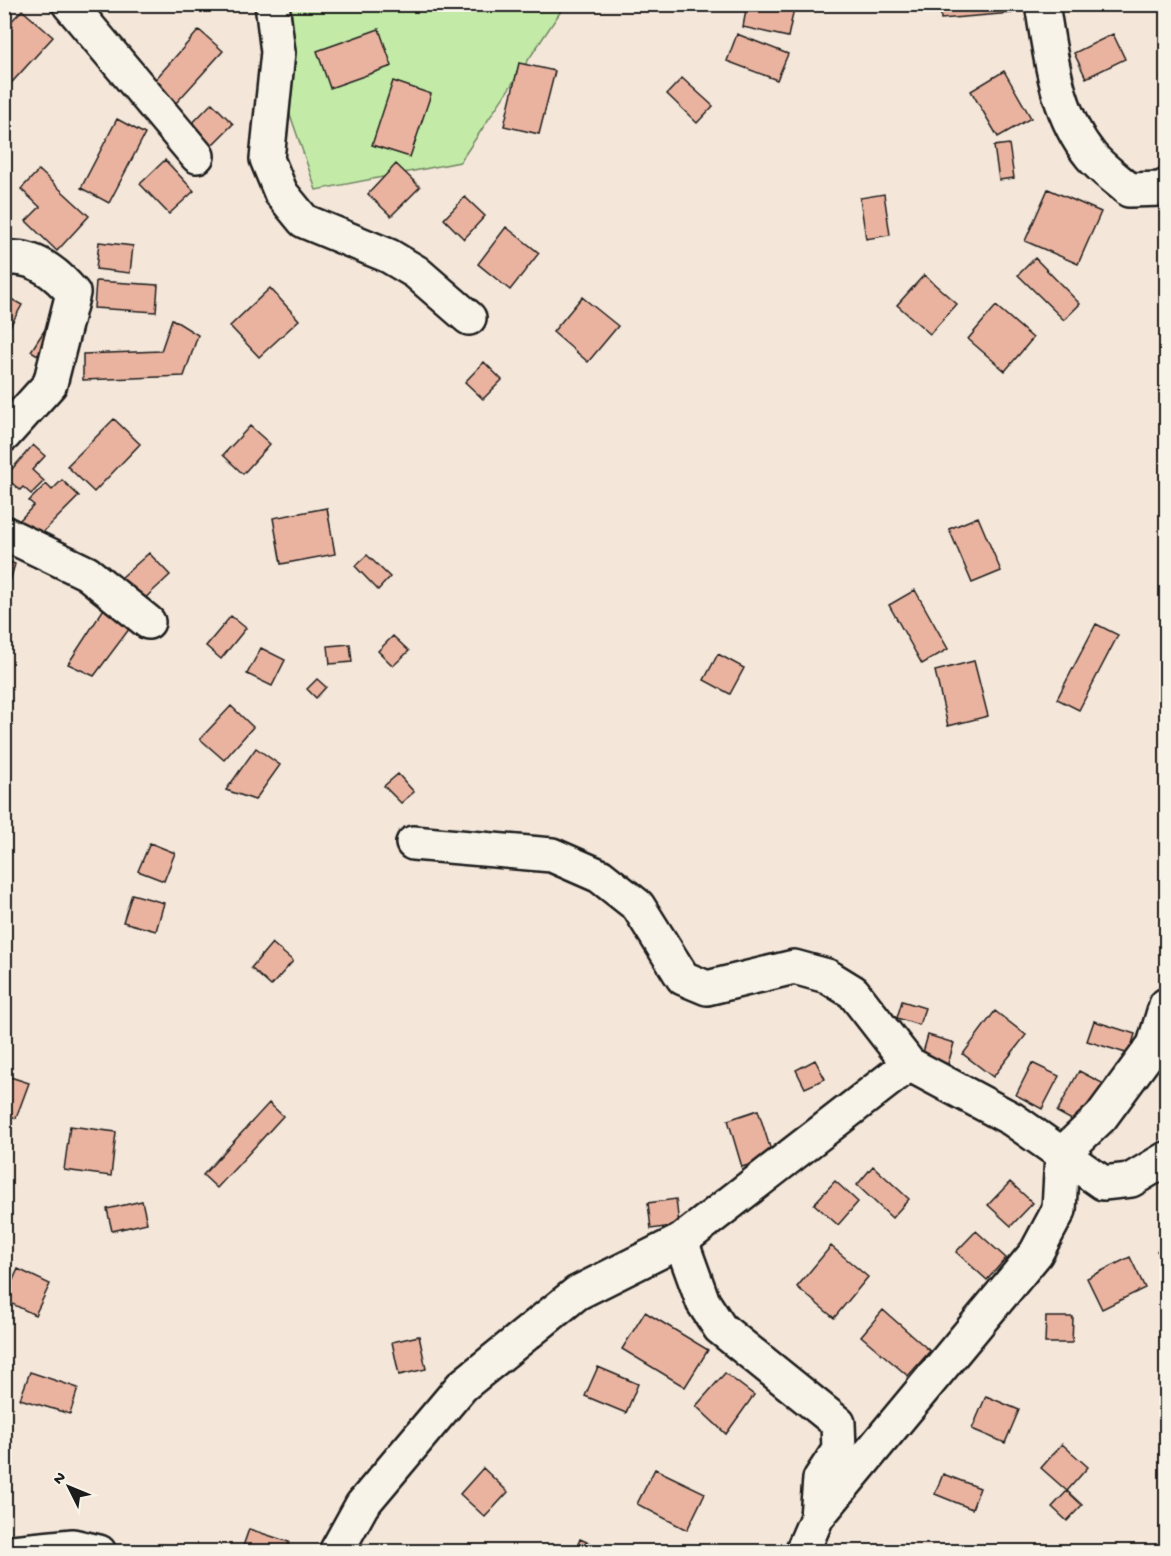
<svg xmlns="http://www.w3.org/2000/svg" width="1171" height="1556" viewBox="0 0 1171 1556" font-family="'Gochi Hand',sans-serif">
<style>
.green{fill:#c3eba7;stroke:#708462;stroke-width:1.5}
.building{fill:#eab39f;stroke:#1c1c1c;stroke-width:1.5}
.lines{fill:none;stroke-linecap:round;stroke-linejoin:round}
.street-casing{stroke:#1c1c1c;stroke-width:38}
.street{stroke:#f7f3e8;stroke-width:33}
</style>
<rect width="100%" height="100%" fill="#f4e6d9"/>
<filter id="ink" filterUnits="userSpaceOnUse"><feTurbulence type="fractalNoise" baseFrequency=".0167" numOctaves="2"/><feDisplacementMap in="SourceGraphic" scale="12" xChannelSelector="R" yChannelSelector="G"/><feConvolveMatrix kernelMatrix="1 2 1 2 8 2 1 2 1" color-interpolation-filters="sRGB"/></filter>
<g filter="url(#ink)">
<path class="green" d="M 272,5 L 565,5 L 460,162 L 316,190 L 281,88 Z"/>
<path class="building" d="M 747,4 L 795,4 L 788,37 L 743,27 Z
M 940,4 L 1012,4 L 1012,13 L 941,19 Z
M 22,10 L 53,37 L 4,91 L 4,29 Z
M 379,29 L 392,66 L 330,88 L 317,51 Z
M 199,30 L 223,51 L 176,103 L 153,82 Z
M 737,34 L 788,54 L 777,80 L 727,61 Z
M 1113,34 L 1125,59 L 1086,78 L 1074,53 Z
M 519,63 L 555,71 L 539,134 L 504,126 Z
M 1004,71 L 1031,118 L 998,137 L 971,91 Z
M 682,78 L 713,106 L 697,123 L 667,94 Z
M 393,81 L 431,94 L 410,157 L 372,145 Z
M 212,103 L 233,124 L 203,154 L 182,134 Z
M 117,119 L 145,134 L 109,203 L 81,188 Z
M 1009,144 L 1014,178 L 999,180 L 994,146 Z
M 165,160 L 194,191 L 169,214 L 140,184 Z
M 396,164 L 420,187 L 391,216 L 368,194 Z
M 39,170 L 89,216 L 57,251 L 26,221 L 40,207 L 21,189 Z
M 1048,189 L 1101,212 L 1078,264 L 1025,241 Z
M 884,194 L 890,235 L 866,239 L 860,198 Z
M 465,197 L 485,216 L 464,239 L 444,219 Z
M 506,227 L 539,253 L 510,290 L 478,264 Z
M 99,242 L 133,246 L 130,273 L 96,269 Z
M 1035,258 L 1080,304 L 1064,320 L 1018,275 Z
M 924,275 L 957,304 L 930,334 L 897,305 Z
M 96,281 L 158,285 L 156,312 L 94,308 Z
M 270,288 L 299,320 L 259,357 L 230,326 Z
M 4,295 L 22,305 L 9,328 L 4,325 Z
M 582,297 L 618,326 L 588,362 L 553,332 Z
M 996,306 L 1033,338 L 1005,371 L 968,339 Z
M 172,319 L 198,335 L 184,376 L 83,380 L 83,354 L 161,351 Z
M 51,320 L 51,363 L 31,351 Z
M 484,362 L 502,380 L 483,399 L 465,382 Z
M 114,419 L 140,444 L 94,492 L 67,466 Z
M 250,426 L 270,444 L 243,474 L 223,455 Z
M 33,445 L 45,456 L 32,470 L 44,481 L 31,494 L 23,487 L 20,490 L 5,477 Z
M 62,480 L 79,496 L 37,538 L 19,521 L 34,505 L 29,501 L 46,484 L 52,490 Z
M 327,508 L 335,554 L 281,564 L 273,518 Z
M 978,517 L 1001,571 L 972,583 L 949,529 Z
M 149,553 L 170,575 L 142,601 L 121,578 Z
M 367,555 L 390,577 L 378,590 L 355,566 Z
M 4,560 L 15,564 L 6,595 L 4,595 Z
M 915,590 L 948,649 L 922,664 L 889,605 Z
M 107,604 L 133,624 L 94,676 L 68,664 Z
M 231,616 L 246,628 L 221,659 L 206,646 Z
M 1096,624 L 1118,635 L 1079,710 L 1057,699 Z
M 393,636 L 409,651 L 393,666 L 378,651 Z
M 350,644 L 352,662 L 330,664 L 328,646 Z
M 261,648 L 285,660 L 272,686 L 247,674 Z
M 718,654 L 744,668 L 730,694 L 704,680 Z
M 974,661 L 988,716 L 948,726 L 935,671 Z
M 317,679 L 326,687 L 316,698 L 307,689 Z
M 231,706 L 253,727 L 224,760 L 200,739 Z
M 256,748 L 280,765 L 255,800 L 226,790 Z
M 398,774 L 414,792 L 401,803 L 384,786 Z
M 150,843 L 175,853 L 164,881 L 138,871 Z
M 132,894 L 164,903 L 156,931 L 123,922 Z
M 272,943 L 293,961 L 271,986 L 251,968 Z
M 902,1001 L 925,1008 L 919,1025 L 897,1018 Z
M 995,1011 L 1026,1035 L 993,1077 L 963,1054 Z
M 1094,1021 L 1135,1034 L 1129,1054 L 1087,1041 Z
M 928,1035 L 954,1043 L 948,1064 L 922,1056 Z
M 815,1060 L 825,1079 L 805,1088 L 796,1070 Z
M 1032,1063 L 1059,1076 L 1042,1109 L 1016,1095 Z
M 1079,1071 L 1106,1085 L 1083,1126 L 1057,1112 Z
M 4,1075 L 29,1083 L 16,1118 L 4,1114 Z
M 269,1103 L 283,1116 L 217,1188 L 203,1175 Z
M 758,1110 L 773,1157 L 742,1167 L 728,1120 Z
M 70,1126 L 116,1132 L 111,1176 L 64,1170 Z
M 873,1166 L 909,1199 L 892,1218 L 857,1185 Z
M 835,1181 L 858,1202 L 838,1225 L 814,1204 Z
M 1010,1182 L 1033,1203 L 1011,1226 L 988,1205 Z
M 676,1199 L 679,1225 L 651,1229 L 648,1203 Z
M 142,1201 L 147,1223 L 112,1231 L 107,1209 Z
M 976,1231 L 1006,1258 L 987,1280 L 956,1252 Z
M 1166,1241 L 1166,1259 L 1157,1251 Z
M 831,1246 L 868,1277 L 834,1318 L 797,1287 Z
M 1130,1257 L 1145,1288 L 1102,1309 L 1087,1278 Z
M 18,1269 L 50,1284 L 35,1315 L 4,1300 Z
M 883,1310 L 930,1351 L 908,1376 L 861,1336 Z
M 645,1312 L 708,1350 L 685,1387 L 622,1349 Z
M 1046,1317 L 1073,1317 L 1072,1343 L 1045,1343 Z
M 419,1336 L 426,1369 L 399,1375 L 392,1342 Z
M 598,1367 L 638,1384 L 626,1413 L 585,1396 Z
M 30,1372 L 78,1388 L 70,1414 L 20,1399 Z
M 725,1373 L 754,1395 L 726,1434 L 696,1406 Z
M 986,1396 L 1019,1410 L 1005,1443 L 972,1429 Z
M 1062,1444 L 1088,1467 L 1067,1491 L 1041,1468 Z
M 483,1468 L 508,1492 L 485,1517 L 460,1494 Z
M 655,1469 L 705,1493 L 687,1530 L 637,1504 Z
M 943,1474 L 980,1488 L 972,1509 L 935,1494 Z
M 1067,1491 L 1082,1505 L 1067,1521 L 1052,1507 Z
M 249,1529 L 289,1542 L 286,1552 L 241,1552 Z
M 580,1539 L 600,1548 L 599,1552 L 575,1552 Z"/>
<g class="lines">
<defs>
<path id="street" d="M 69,4 L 197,156
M 272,4 L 278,52 L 267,159 L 281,193 L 304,221 L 389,256 L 416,272 L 469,318
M 1042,4 C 1051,58 1056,113 1091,156 C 1102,169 1117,179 1129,190 L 1163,189 L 1166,186
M 4,259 C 33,253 56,273 73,293 L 50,384 L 4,435
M 4,533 L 87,573 L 148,622
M 413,843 L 552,855 L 600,876 L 638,906 L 683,978 L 707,988 L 794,967 L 827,976 L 853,992 L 909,1064 L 1012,1119 L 1103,1183 L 1131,1180 L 1166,1159
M 681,1241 L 703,1302 L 720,1328 L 838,1423 L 839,1450 L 820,1479 L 817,1517 L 802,1552
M 817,1517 L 1036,1253 L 1059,1210 L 1062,1154 L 1101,1117 L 1154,1045 L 1166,1005
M 12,1552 L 73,1546 L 99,1552
M 336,1552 L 362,1505 L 462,1386 L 577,1293 L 681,1241 L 909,1064"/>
</defs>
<use href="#street" class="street-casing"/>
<use href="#street" class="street"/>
</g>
</g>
<rect width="1171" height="1556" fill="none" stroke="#f7f3e8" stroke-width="24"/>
<rect x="12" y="12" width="1147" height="1532" fill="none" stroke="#1c1c1c" stroke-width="2" filter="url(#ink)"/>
<g transform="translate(69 1487) rotate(313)" stroke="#f7f3e8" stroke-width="4.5" paint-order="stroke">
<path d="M0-4.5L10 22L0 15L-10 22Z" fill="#1c1c1c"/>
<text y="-9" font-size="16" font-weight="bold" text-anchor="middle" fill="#1c1c1c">N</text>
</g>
</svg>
